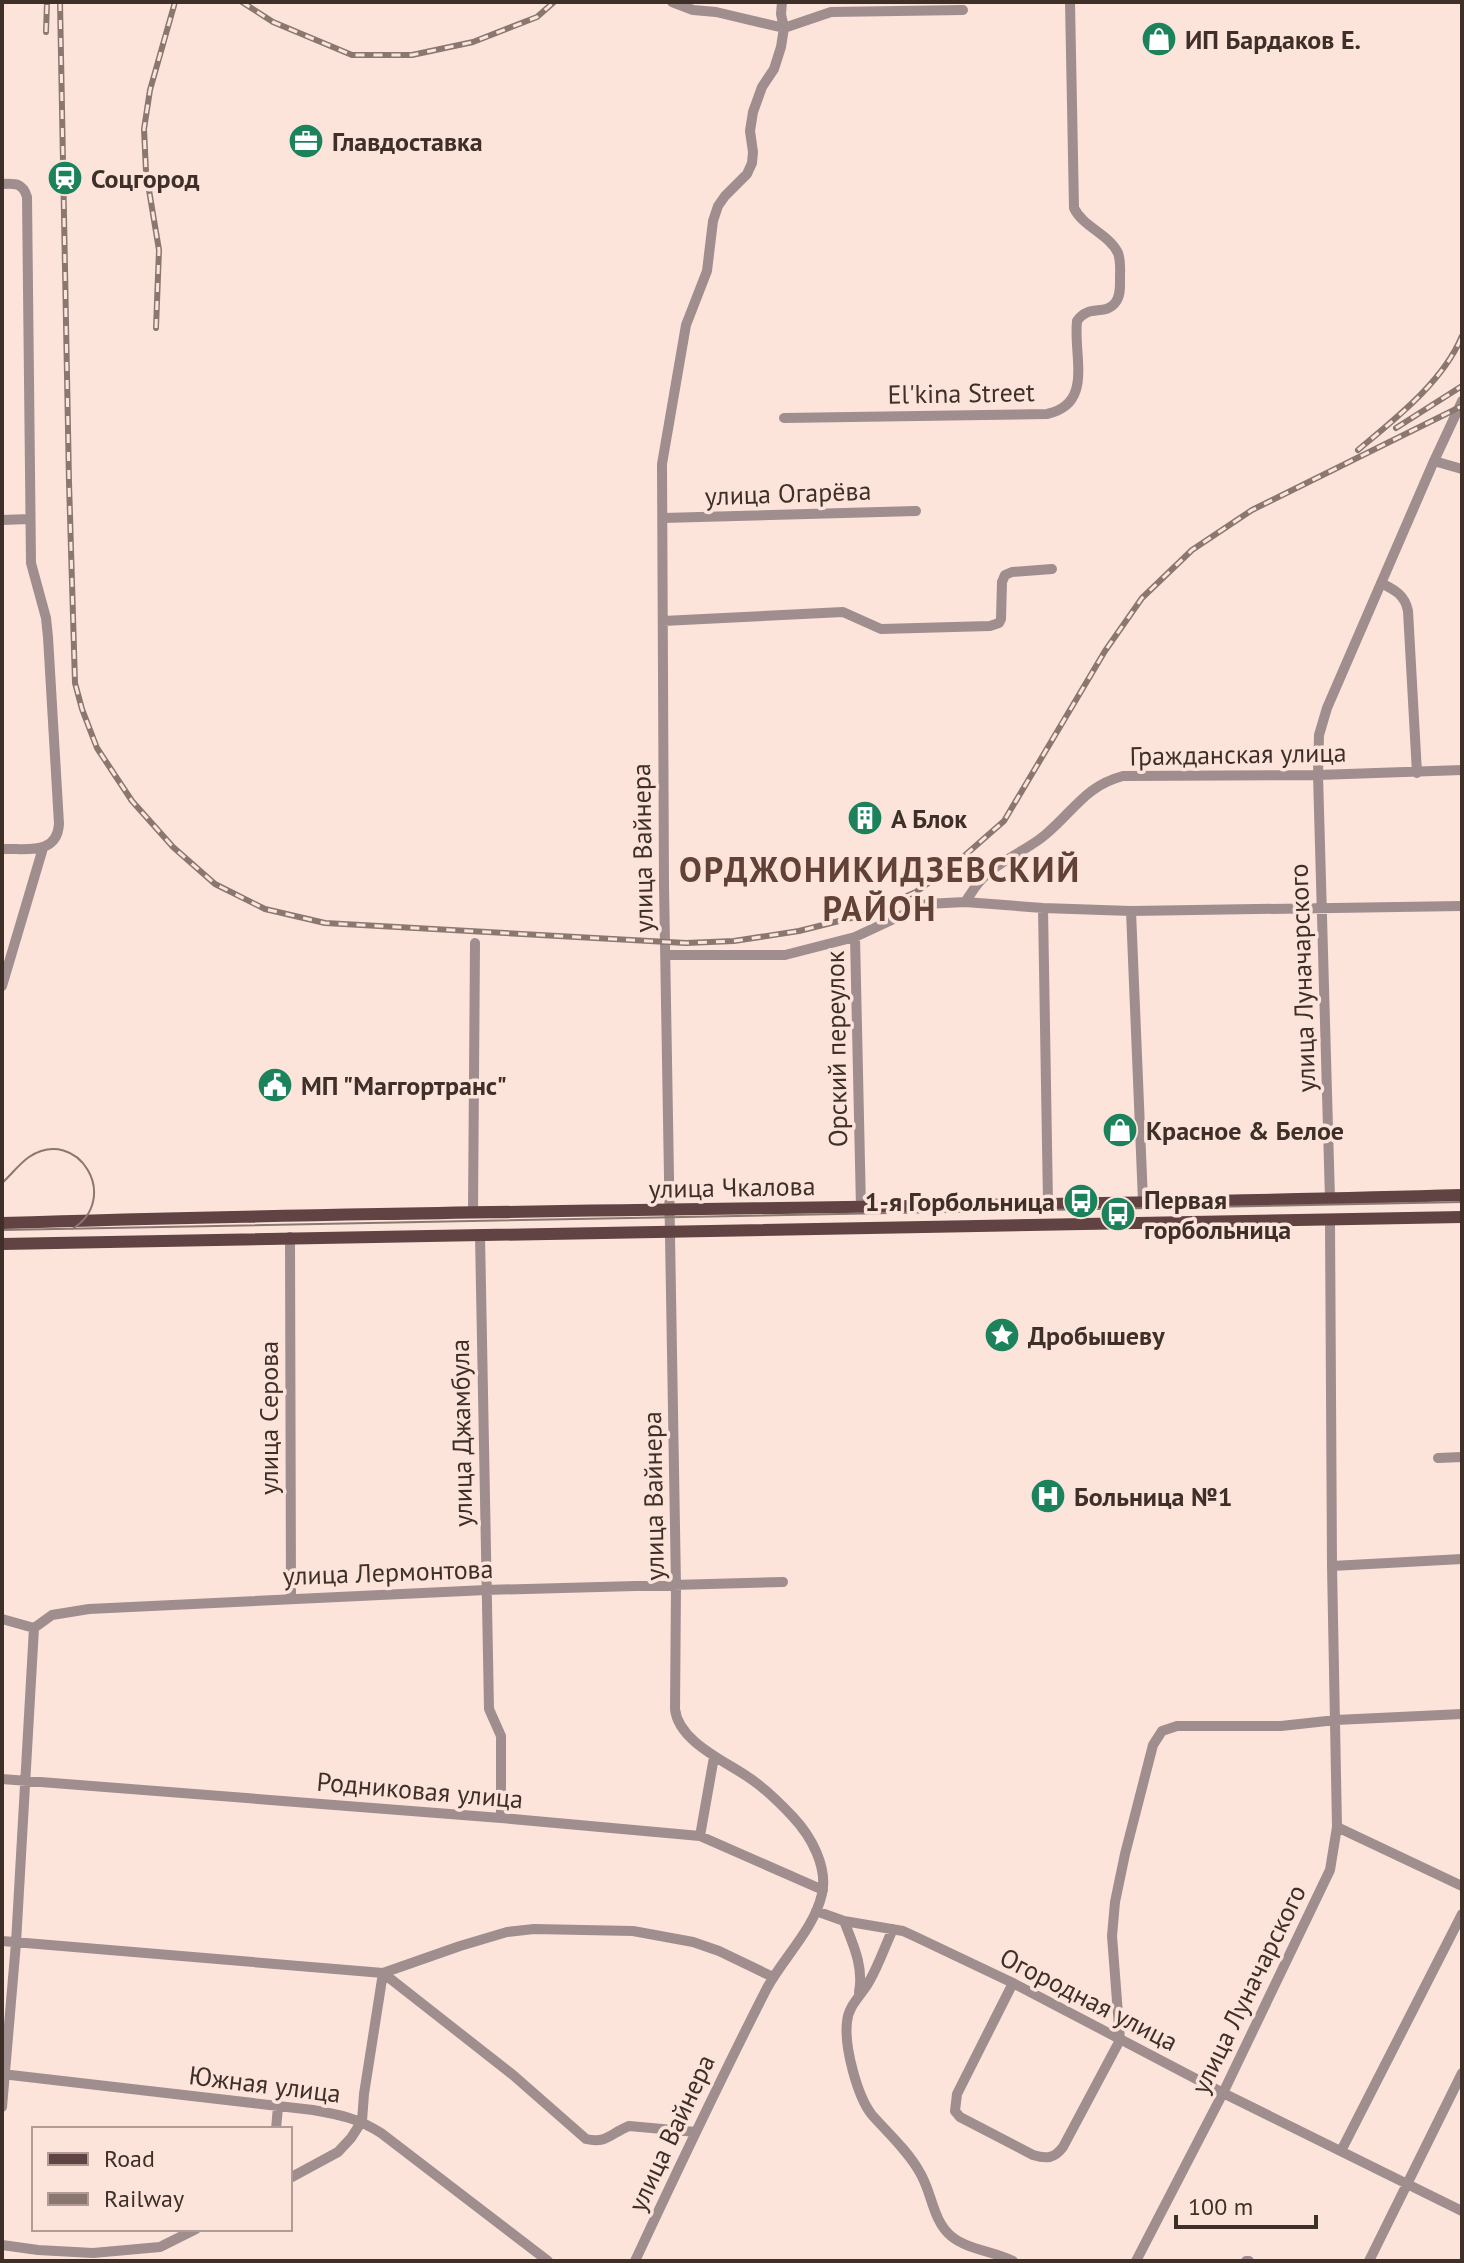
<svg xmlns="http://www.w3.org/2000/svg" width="1464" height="2263" viewBox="0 0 1464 2263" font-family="'PT Sans',sans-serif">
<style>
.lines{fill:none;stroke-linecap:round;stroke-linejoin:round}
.minor{stroke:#a08d8e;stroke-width:10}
.major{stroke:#614344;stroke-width:12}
.tram{stroke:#897770;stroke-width:2}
.rail-casing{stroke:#897770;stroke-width:6}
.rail{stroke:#fce4db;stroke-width:3;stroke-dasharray:9;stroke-linecap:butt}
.labels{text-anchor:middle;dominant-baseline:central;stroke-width:7;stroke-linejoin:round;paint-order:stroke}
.poi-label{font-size:26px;font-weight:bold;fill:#3e2f29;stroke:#fce4db;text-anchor:start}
.street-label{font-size:26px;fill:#3e2f29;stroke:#fce4db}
.district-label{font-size:34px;font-weight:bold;letter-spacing:2px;fill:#624136;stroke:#fce4db}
</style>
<rect width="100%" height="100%" fill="#fce4db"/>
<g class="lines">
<path class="minor" d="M 672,2 L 693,10 L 716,12 L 784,28 L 831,12 L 963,10
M 2,184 C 15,183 23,183 27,197 L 31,563 L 46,618 L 48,637 L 59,824 C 57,856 26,848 2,849
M 784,418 L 1047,414 C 1094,404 1073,356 1077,321 C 1088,304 1105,316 1115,303 C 1121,296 1120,286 1120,278 C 1120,270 1121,261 1118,253 C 1109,234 1083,227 1074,208 L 1070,2
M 1434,461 L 1462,469
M 663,518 L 916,511
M 2,520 L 29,519
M 1381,583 C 1395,590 1405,595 1408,611 L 1417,773
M 663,621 L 843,612 L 881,629 L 990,626 L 999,623 L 1001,619 L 1002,582 L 1005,575 L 1012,572 L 1052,569
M 965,902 C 971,894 976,884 984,877 C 1002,859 1026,851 1045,835 C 1074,811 1085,786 1123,776 L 1318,775 L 1462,770
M 1043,908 L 1048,1203
M 1131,911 L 1143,1201
M 855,937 L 861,1208
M 666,955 L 785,955 L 855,937 L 926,904 L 965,902 L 1043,908 L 1131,911 L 1462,906
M 2,986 L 43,848
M 1330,1199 L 1318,775 L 1319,735 L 1327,708 L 1434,461 L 1462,401
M 473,1211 L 475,943
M 480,1235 L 489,1709 L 501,1736 L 501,1818
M 290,1237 L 291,1598
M 1438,1458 L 1462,1457
M 1332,1566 L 1462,1559
M 2,1619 L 34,1628 L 52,1615 L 89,1609 L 486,1590 L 783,1582
M 2,1779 L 501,1818 L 700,1836 L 823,1890
M 1337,1827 L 1462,1886
M 700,1836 L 714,1757
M 816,1911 L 844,1921 L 903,1931 L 914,1936 L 1013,1983 L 1223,2093 L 1462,2211
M 844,1921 C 853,1944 864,1967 859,1992
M 893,1929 C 885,1946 879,1964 870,1980 C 863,1994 848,2005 847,2022 C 844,2046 857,2096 872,2115 C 888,2133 907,2150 919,2171 C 932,2191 932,2220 951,2236 C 968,2250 993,2251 1013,2261
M 2,1941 L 383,1973 L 460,1946 L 507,1932 L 534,1929 L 633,1931 L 693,1942 L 719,1951 L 773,1977
M 383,1973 L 513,2075 L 586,2139 C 607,2144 611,2133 629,2126 L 696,2132
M 1013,1983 L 957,2094 L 955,2111 L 960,2117 L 1033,2155 C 1046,2159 1054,2159 1063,2147 L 1120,2040 L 1112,1936 L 1115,1902 L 1125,1854 L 1153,1745 L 1162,1731 L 1177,1726 L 1281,1726 L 1336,1720 L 1462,1714
M 2,2074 L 313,2110 C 341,2115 357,2118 381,2133 L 548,2261
M 2,2107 L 16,1943 L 34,1628
M 276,2129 L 278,2107
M 1341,2151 L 1462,1914
M 290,2178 L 338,2152 L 351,2138 L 362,2121 L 364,2094 L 383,1973
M 2,2245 L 38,2250 L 93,2253 L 160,2247 L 196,2229
M 635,2261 C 678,2169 721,2078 767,1988 C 784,1957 814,1929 822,1894 C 828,1867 811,1836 793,1817 C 779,1802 765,1788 748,1777 C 725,1761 678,1741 675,1709 L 676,1586 L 664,885 L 662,464 L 686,325 L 707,271 L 713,221 L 718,206 L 725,196 L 747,174 L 752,163 L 753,152 L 750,131 L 753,112 L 762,87 L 774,69 L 781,47 L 784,28 L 781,14 L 782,2
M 1136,2261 L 1223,2093 L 1330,1870 L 1337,1827 L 1332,1566 L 1330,1221
M 1246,2261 L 1249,2261
M 1369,2261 L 1462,2073"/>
<path class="major" d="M 2,1223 C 489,1208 975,1209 1462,1195
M 2,1244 L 1462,1217"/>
<path class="tram" d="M 2,1183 C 11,1175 19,1164 29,1157 C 78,1125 122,1199 72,1229
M 2,1230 L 1462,1202"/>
<defs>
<path id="rail" d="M 60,2 L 69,482 L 75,683 L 82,709 L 97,748 L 132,801 L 173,847 L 215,884 L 265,909 L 325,923 L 686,943 L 734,941 L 799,931 L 863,915 L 916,892 L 963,857 L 1004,821 L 1105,651 L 1142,598 L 1192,550 L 1252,510 L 1462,406
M 242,2 L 273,22 L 352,55 L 412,55 L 473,42 L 537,17 L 554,2
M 46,32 L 47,2
M 156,328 L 159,250 L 146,172 L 144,129 L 150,90 L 175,2
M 1396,428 L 1462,386
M 1358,450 C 1395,419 1443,382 1462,336"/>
</defs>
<use href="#rail" class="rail-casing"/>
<use href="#rail" class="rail"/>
</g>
<defs>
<symbol id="shop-disc" viewBox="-11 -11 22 22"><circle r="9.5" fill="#1b825c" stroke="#fce4db"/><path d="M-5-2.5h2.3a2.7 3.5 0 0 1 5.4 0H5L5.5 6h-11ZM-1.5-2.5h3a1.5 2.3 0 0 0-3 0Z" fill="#fff"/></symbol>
<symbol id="office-disc" viewBox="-11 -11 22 22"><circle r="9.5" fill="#1b825c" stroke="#fce4db"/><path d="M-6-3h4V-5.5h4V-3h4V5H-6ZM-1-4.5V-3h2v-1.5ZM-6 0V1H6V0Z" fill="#fff"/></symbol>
<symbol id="station-disc" viewBox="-11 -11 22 22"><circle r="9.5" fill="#1b825c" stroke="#fce4db"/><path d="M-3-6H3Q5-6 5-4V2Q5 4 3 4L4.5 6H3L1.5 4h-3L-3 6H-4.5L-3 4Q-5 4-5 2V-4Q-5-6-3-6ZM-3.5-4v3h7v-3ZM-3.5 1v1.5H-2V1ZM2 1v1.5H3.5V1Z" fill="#fff"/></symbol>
<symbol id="building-disc" viewBox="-11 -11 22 22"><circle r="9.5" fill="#1b825c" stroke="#fce4db"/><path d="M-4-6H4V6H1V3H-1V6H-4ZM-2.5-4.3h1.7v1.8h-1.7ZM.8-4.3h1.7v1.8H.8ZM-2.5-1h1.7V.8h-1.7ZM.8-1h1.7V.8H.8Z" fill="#fff"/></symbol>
<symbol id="civic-disc" viewBox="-11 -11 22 22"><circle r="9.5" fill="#1b825c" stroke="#fce4db"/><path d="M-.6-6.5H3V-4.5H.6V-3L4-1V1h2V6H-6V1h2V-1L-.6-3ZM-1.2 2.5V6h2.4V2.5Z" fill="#fff"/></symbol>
<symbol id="bus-disc" viewBox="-11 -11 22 22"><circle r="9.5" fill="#1b825c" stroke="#fce4db"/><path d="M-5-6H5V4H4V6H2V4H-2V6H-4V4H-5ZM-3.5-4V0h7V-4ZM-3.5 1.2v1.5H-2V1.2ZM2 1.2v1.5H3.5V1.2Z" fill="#fff"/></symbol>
<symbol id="sight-disc" viewBox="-11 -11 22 22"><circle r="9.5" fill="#1b825c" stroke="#fce4db"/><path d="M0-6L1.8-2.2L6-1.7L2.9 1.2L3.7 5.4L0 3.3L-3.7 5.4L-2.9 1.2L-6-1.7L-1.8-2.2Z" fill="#fff"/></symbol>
<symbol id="hospital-disc" viewBox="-11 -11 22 22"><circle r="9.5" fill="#1b825c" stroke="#fce4db"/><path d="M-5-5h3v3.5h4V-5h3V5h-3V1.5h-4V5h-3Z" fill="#fff"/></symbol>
</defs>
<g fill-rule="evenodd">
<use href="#shop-disc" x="1139" y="19" width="40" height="40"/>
<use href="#office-disc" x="286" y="121" width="40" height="40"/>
<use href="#station-disc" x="45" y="158" width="40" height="40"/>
<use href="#building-disc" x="845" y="798" width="40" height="40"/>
<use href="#civic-disc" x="255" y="1065" width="40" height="40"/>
<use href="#shop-disc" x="1100" y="1110" width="40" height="40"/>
<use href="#bus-disc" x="1061" y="1181" width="40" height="40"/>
<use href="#bus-disc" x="1098" y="1194" width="40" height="40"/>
<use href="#sight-disc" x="982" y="1315" width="40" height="40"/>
<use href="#hospital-disc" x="1028" y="1476" width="40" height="40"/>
</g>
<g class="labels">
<g class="poi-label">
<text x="1185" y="39">ИП Бардаков Е.</text>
<text x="332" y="141">Главдоставка</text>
<text x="91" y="178">Соцгород</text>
<text x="891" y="818">А Блок</text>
<text x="301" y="1085">МП "Маггортранс"</text>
<text x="1146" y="1130">Красное &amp; Белое</text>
<text x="1144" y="1199">Первая<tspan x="1144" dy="30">горбольница</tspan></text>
<text x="1055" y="1201" text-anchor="end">1-я Горбольница</text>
<text x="1028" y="1335">Дробышеву</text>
<text x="1074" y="1496">Больница №1</text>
</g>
<g class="street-label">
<text transform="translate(961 393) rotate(-1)">El'kina Street</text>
<text transform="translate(788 493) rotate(-2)">улица Огарёва</text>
<text transform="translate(1238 754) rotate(-1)">Гражданская улица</text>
<text transform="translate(642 848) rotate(-91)">улица Вайнера</text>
<text transform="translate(1302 978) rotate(-92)">улица Луначарского</text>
<text transform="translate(836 1049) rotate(-91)">Орский переулок</text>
<text transform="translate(732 1187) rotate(-1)">улица Чкалова</text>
<text transform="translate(268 1418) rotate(-90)">улица Серова</text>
<text transform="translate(461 1433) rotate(-91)">улица Джамбула</text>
<text transform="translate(653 1496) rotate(-91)">улица Вайнера</text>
<text transform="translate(388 1572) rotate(-2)">улица Лермонтова</text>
<text transform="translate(420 1790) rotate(5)">Родниковая улица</text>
<text transform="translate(1248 1989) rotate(-64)">улица Луначарского</text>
<text transform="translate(1089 1999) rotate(27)">Огородная улица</text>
<text transform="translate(265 2084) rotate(7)">Южная улица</text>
<text transform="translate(671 2133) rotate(-65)">улица Вайнера</text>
</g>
<g class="district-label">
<text x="880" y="869">ОРДЖОНИКИДЗЕВСКИЙ<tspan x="880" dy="39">РАЙОН</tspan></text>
</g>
</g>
<rect width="1464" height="2263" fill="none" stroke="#3e2f29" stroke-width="8"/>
<rect x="32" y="2127" width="260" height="104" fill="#fce4db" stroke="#b09c94" stroke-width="2"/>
<rect x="48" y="2153" width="40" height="12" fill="#614344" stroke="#b09c94" stroke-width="2"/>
<text x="104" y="2167" font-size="24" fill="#3e2f29">Road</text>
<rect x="48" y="2193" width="40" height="12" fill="#897770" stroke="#b09c94" stroke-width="2"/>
<text x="104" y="2207" font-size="24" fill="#3e2f29">Railway</text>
<path d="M1176 2215v12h140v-12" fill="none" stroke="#3e2f29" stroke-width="4"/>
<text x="1188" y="2215" font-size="24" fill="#3e2f29" stroke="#fce4db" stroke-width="6" paint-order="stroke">100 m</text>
</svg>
